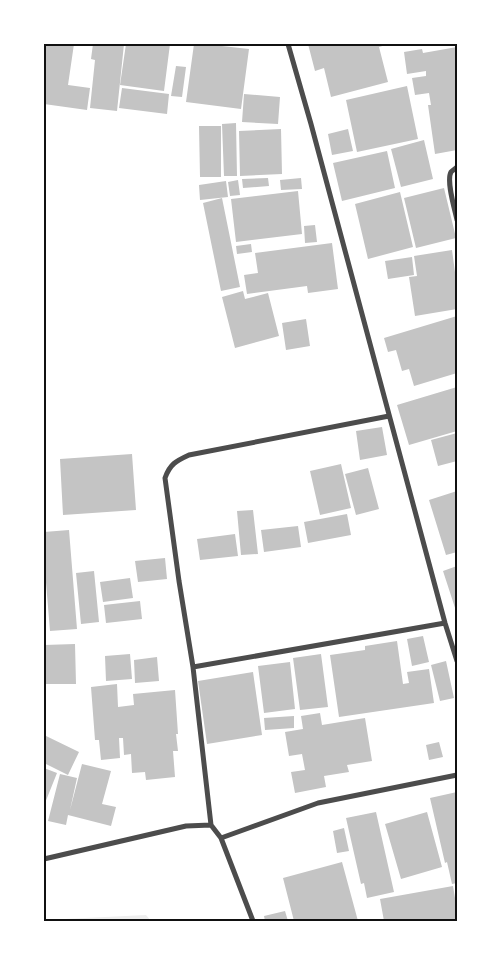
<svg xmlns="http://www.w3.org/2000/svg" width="501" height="965" viewBox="0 0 501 965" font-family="Jost,sans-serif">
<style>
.green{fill:#eee}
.building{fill:#c4c4c4}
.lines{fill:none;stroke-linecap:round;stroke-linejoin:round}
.minor{stroke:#4c4c4c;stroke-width:5}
.neatline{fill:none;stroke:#111;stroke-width:2}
</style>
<rect width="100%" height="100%" fill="#fff"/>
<path class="green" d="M 146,915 L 151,921 L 44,921 L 44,920 Z"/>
<path class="building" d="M 44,44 L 74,44 L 68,85 L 90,88 L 87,110 L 44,104 Z
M 93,44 L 124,44 L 117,111 L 90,108 L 95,60 L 91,59 Z
M 126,44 L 170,44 L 164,91 L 120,85 Z
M 194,44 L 204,44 L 249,49 L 241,109 L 186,102 Z
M 308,44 L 389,44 L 379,47 L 388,82 L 331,97 L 324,68 L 315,71 Z
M 457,47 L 457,150 L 435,154 L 428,105 L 431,105 L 429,93 L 415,95 L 412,78 L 426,76 L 426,71 L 407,74 L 404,52 L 422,49 L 423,53 Z
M 176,66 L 186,67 L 182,97 L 171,96 Z
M 407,86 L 418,139 L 357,152 L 346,100 Z
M 122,88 L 169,94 L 167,114 L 119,108 Z
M 244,94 L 280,97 L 278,124 L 242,122 Z
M 236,123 L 237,176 L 224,176 L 222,124 Z
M 199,126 L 221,126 L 221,177 L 200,177 Z
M 281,129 L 282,174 L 240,176 L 239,131 Z
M 348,129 L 353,151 L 332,155 L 328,134 Z
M 424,140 L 433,179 L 401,187 L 391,149 Z
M 387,151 L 395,188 L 342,201 L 333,163 Z
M 268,178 L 269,186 L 243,188 L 242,179 Z
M 301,178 L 302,189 L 281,190 L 280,180 Z
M 238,180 L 240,195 L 230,196 L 228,182 Z
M 226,181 L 228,197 L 200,200 L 199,185 Z
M 444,188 L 456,238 L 416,248 L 404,198 Z
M 298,191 L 302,234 L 236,242 L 231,199 Z
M 400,192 L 413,247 L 368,259 L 355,204 Z
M 222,198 L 240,287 L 221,291 L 203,203 Z
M 315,225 L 317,242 L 305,243 L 304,226 Z
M 332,243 L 338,289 L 308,293 L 307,286 L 247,294 L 244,275 L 258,273 L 255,253 Z
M 251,244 L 252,252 L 237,254 L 236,246 Z
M 452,250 L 457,287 L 457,309 L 415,316 L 409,277 L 417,276 L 414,256 Z
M 412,257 L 414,275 L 388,279 L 385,261 Z
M 243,291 L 245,299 L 268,293 L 279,336 L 235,348 L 222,297 Z
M 457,316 L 457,373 L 414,386 L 409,369 L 402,371 L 396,350 L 388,352 L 384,338 Z
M 306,319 L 310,346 L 286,350 L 282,323 Z
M 457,387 L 457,431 L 409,445 L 397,405 Z
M 382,427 L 387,455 L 360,460 L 356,431 Z
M 457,433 L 457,461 L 438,466 L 431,440 Z
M 132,454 L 136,510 L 63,515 L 60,459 Z
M 341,464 L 351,508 L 320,515 L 310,471 Z
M 368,468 L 379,509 L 356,515 L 345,474 Z
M 457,491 L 457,552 L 446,555 L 429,500 Z
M 253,510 L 258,554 L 241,555 L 237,511 Z
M 347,514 L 351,535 L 308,543 L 304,522 Z
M 298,526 L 301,547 L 264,552 L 261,530 Z
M 69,530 L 77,629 L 50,631 L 44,558 L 44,532 Z
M 235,534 L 238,556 L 200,560 L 197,539 Z
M 165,558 L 167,579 L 138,582 L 135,561 Z
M 457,566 L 457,614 L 443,571 Z
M 94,571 L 99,622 L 81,624 L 76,573 Z
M 130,578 L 133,598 L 103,602 L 100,582 Z
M 140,601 L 142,619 L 106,623 L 104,605 Z
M 423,636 L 429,662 L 412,666 L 407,639 Z
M 397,641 L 403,684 L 409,683 L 407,672 L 429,669 L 434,703 L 339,717 L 330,655 L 365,650 L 365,646 Z
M 75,644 L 76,684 L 44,684 L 44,645 Z
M 130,654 L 132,679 L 106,681 L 105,656 Z
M 321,654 L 328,707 L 300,710 L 293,658 Z
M 157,657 L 159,681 L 135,683 L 134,660 Z
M 446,661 L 454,698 L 440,701 L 431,665 Z
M 290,662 L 295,709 L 264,713 L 258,666 Z
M 253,672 L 262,735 L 207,744 L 198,681 Z
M 117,684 L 118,707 L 134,705 L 133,694 L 175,690 L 178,734 L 176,734 L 178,751 L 173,751 L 175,777 L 146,780 L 145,772 L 132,773 L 131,754 L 124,755 L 123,738 L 119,738 L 120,758 L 101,760 L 99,740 L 95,740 L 91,687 Z
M 320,713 L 322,725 L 365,718 L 372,761 L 347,765 L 349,772 L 324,776 L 326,787 L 295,793 L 291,772 L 305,770 L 302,754 L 289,756 L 285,732 L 303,729 L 301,716 Z
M 294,716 L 294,728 L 265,730 L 264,718 Z
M 44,735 L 79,752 L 68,775 L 44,763 Z
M 439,742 L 443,757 L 429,760 L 426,745 Z
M 82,764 L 111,771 L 102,804 L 116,807 L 111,826 L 68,815 L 66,825 L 48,821 L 60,774 L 77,778 L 70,810 Z
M 44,768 L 57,773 L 45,803 L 44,802 Z
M 457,792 L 457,883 L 452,884 L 447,862 L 445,863 L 430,798 Z
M 376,812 L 394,892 L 367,898 L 364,883 L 361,884 L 346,818 Z
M 427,812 L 442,867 L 401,879 L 385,824 Z
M 344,828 L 349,851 L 337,853 L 333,831 Z
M 342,862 L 358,921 L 294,921 L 283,878 Z
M 453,886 L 457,910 L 457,921 L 384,921 L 380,899 Z
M 285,911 L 288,921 L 265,921 L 264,916 Z"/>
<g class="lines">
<path class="minor" d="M 288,44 L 311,124 L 445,623 L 457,661
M 457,167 C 455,169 453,170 451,172 C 446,181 455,210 457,220
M 193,667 L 445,623
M 211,825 L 193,667 L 179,581 L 165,478 C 170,464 176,461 189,455 L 389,416
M 221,838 L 253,921
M 44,859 L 186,826 L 211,825 L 221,838 L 318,803 L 457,775"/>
</g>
<rect width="501" height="965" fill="none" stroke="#ffffff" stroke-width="90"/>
<rect x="45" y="45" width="411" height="875" class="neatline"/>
</svg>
